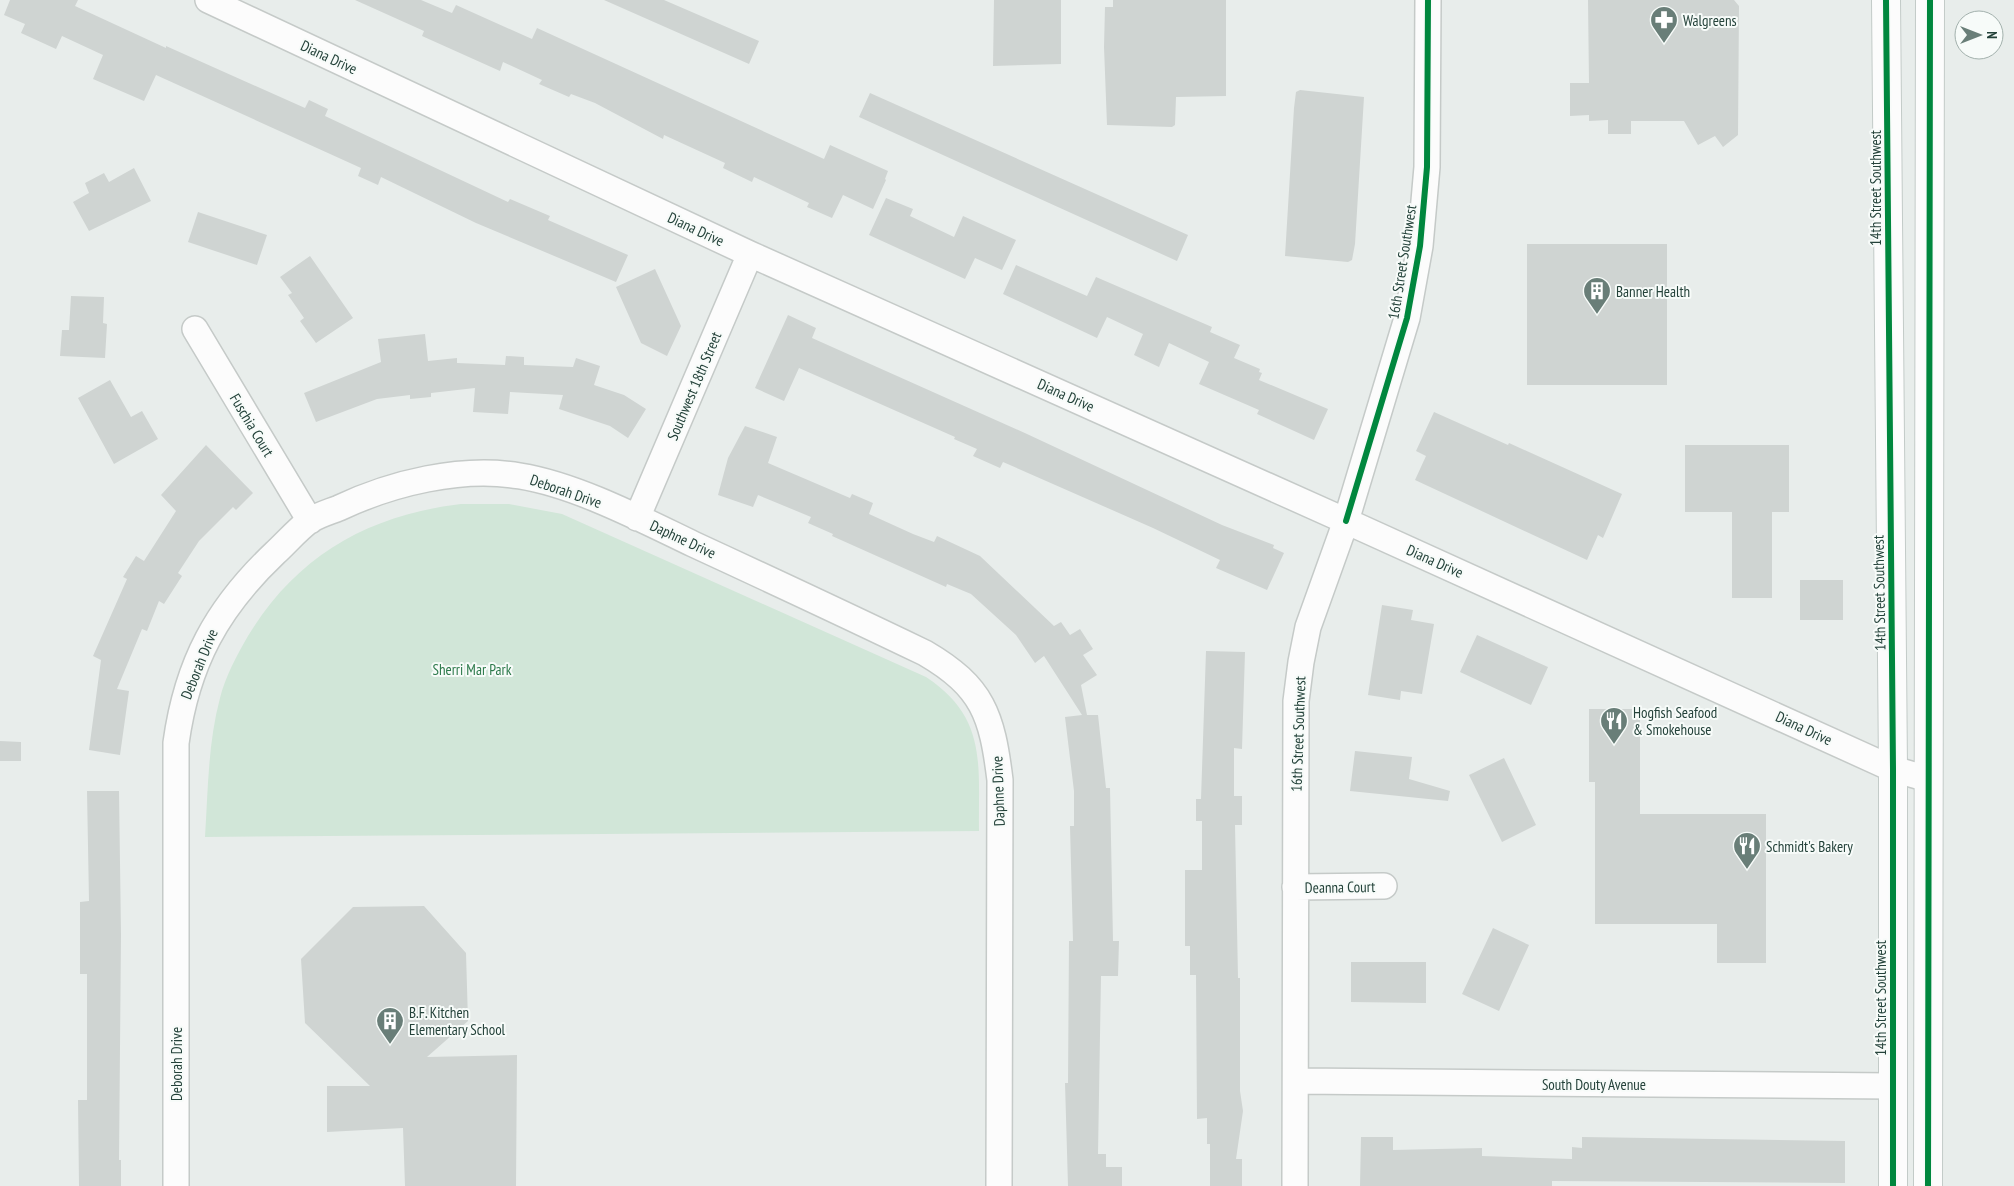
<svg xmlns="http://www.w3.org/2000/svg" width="2014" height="1186" viewBox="0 0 2014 1186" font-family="'PT Sans Narrow',sans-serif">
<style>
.green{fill:#d1e6d8}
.building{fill:#cfd4d2}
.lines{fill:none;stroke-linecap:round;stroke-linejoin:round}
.minor-casing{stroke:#c5cac8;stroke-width:28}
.secondary-casing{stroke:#c3cbc8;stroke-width:30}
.minor{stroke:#fcfcfc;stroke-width:25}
.secondary{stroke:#fcfcfc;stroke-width:28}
.cycleway-casing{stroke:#f7fbf9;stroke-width:9}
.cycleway{stroke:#00873e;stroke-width:6}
.labels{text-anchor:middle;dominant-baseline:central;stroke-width:4;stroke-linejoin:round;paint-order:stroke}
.poi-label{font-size:15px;fill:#24423a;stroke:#f7fbf9;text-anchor:start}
.street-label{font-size:15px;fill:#24423a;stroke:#f7fbf9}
.park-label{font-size:15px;fill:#2d7a4b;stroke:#f7fbf9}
</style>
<rect width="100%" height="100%" fill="#e8edeb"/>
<path class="green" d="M 461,504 L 509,504 L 562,514 L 926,677 C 988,718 978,765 979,831 L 205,837 C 208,790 208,743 220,698 C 225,677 237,655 248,636 C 297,555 369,515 461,504 Z"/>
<path class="building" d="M 10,0 L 78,0 L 75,6 L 166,48 L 166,46 L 305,108 L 309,100 L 328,109 L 325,116 L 508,202 L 510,199 L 550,216 L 548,220 L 628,255 L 616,282 L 476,223 L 381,177 L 378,185 L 358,176 L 361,168 L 156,75 L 144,101 L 93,79 L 103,55 L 62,36 L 56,49 L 21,33 L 25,24 L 4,15 Z
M 355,0 L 421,0 L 452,13 L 456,5 L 532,39 L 537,28 L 824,159 L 830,145 L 888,171 L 885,179 L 886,180 L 873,209 L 843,195 L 832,218 L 807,207 L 809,203 L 754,177 L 752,182 L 723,168 L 725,163 L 664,135 L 663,139 L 595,103 L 571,94 L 569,97 L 539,84 L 542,80 L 503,62 L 500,71 L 422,36 L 424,31 Z
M 604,0 L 664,0 L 759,41 L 749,64 Z
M 994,0 L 1061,0 L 1061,64 L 993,66 Z
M 1113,0 L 1226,0 L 1226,96 L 1176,97 L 1175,125 L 1172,127 L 1107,125 L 1104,47 L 1105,7 L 1113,7 Z
M 1588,0 L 1734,0 L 1739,6 L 1738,135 L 1723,147 L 1715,136 L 1698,145 L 1684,121 L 1631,121 L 1631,134 L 1608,134 L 1608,120 L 1589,121 L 1589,115 L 1570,116 L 1570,83 L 1589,83 Z
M 1300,90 L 1364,97 L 1355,244 L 1352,260 L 1348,262 L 1285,256 L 1294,108 L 1296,92 Z
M 870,93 L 1188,235 L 1177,261 L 859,117 Z
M 134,168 L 151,201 L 89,231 L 73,202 L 89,193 L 85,183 L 104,173 L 109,182 Z
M 886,198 L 913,209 L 910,216 L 954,237 L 963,216 L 1016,240 L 1002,270 L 975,258 L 965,279 L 869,235 Z
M 198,212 L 267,235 L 257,265 L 188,242 Z
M 1527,244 L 1667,244 L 1667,385 L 1527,385 Z
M 310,256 L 353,318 L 316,343 L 300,321 L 304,318 L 288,295 L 292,293 L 280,277 Z
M 1016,265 L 1087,296 L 1096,277 L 1212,327 L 1210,332 L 1240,345 L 1234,358 L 1260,369 L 1259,372 L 1262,373 L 1259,380 L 1328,409 L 1314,440 L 1257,414 L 1259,410 L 1199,384 L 1209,362 L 1169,343 L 1159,367 L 1134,355 L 1143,334 L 1107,317 L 1097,338 L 1003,294 Z
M 655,269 L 681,326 L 667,356 L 641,343 L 616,287 Z
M 71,296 L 104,297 L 103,323 L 107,324 L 105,358 L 60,356 L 62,330 L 69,330 Z
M 788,315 L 816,328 L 812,338 L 1027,434 L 1222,525 L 1274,545 L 1273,548 L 1284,553 L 1267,590 L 1216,568 L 1220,560 L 1153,528 L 1003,462 L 1000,468 L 973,456 L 977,449 L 954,439 L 955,437 L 799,368 L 784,401 L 755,388 Z
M 425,334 L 428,361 L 457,358 L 457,363 L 505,365 L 506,356 L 524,357 L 524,365 L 573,367 L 576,358 L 600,366 L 594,385 L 624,395 L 646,409 L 628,438 L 610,426 L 559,409 L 563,395 L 510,392 L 508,414 L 473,412 L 475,388 L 431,393 L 431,397 L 410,399 L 410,395 L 377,399 L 316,422 L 304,393 L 381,362 L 378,339 Z
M 110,380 L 131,417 L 142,411 L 158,439 L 114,464 L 78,398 Z
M 1434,412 L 1508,445 L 1509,443 L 1622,494 L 1603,538 L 1598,535 L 1587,560 L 1415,480 L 1426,456 L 1416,451 Z
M 745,426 L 777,437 L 768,463 L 850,498 L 852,494 L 873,503 L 869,514 L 913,534 L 934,542 L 937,536 L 980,556 L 1054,626 L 1061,622 L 1070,635 L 1080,629 L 1093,649 L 1083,655 L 1097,675 L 1081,685 L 1087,715 L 1098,715 L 1106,788 L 1110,788 L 1113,941 L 1119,941 L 1118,976 L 1101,976 L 1098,1154 L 1106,1154 L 1106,1167 L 1122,1167 L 1122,1186 L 1068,1186 L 1065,1083 L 1068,1083 L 1069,941 L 1073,941 L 1070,826 L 1074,826 L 1074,791 L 1065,717 L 1082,715 L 1044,656 L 1035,663 L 1016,635 L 971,594 L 947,584 L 946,587 L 832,536 L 833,534 L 808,523 L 811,517 L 758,495 L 753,507 L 718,495 L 728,458 Z
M 206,445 L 253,493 L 236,510 L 233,507 L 199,541 L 178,573 L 182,576 L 164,604 L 159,601 L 147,631 L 142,629 L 117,689 L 129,691 L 120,755 L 89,750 L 101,660 L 93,656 L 127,579 L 123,577 L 136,556 L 144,561 L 176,511 L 161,495 Z
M 1685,445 L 1789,445 L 1789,512 L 1772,512 L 1772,598 L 1732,598 L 1732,512 L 1685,512 Z
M 1800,580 L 1843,580 L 1843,620 L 1800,620 Z
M 1382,605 L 1413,610 L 1411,620 L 1434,624 L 1422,694 L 1401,691 L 1400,700 L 1368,695 Z
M 1477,635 L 1548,667 L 1531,705 L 1460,672 Z
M 1206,651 L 1245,652 L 1242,749 L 1234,748 L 1234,796 L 1242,796 L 1242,825 L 1235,825 L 1238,978 L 1240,978 L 1240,1091 L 1243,1111 L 1236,1159 L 1242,1159 L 1242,1186 L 1210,1186 L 1210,1144 L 1207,1144 L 1207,1118 L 1197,1119 L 1196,975 L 1190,975 L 1190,946 L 1185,946 L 1185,870 L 1202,870 L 1202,821 L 1196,821 L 1196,799 L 1201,799 Z
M 1589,709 L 1640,709 L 1640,814 L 1766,814 L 1766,963 L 1717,963 L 1717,924 L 1595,924 L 1595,782 L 1589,782 Z
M 0,741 L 21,742 L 21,761 L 0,761 Z
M 1355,751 L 1412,757 L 1409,779 L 1450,791 L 1448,801 L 1350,791 Z
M 1504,758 L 1536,825 L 1502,842 L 1469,775 Z
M 87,791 L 119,791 L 121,935 L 119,1160 L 121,1160 L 121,1186 L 79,1186 L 78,1100 L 87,1100 L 87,974 L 80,974 L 80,902 L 89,901 Z
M 424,906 L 466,953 L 468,1021 L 427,1057 L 517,1055 L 516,1186 L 405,1186 L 403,1128 L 327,1132 L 327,1086 L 370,1086 L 305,1023 L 301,959 L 353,907 Z
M 1493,928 L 1529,945 L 1499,1011 L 1462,994 Z
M 1351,962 L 1426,962 L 1426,1003 L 1351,1002 Z
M 1361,1137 L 1393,1137 L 1393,1150 L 1482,1148 L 1482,1156 L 1572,1159 L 1572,1147 L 1582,1148 L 1582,1137 L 1845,1141 L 1845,1183 L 1552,1181 L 1552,1186 L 1360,1186 Z"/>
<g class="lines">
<defs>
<path id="minor" d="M 208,0 L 750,254 L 1346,521 L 1893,769 L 1928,779
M 195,329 L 310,521
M 637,518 L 750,254
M 1295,887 L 1384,886
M 1296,1081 L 1892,1086
M 176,1186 L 176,743 C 187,663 217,608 275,553 C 286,543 297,530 309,521 C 318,515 329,512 339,508 C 392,483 461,466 520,476 C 576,485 641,519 693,544 C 771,580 848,616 925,653 C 983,687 992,715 1000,780 L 999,1186
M 1295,1186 L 1296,701 L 1301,662 L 1308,627 L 1346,521 L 1407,318 L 1420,246 L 1427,167 L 1428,0"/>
<path id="secondary" d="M 1886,0 L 1893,769 L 1893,1186
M 1928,1186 L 1930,0"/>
</defs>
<use href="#minor" class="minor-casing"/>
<use href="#secondary" class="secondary-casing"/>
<use href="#minor" class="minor"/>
<use href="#secondary" class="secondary"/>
<defs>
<path id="cycleway" d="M 1886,0 L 1893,769 L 1893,1186
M 1346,521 L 1407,318 L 1420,246 L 1427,167 L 1428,0
M 1928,1186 L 1930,0"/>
</defs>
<use href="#cycleway" class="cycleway-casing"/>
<use href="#cycleway" class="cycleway"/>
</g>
<defs>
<symbol id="pharmacy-pin" viewBox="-11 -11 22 30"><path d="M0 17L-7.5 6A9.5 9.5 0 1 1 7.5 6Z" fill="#697e78" stroke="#f7fbf9"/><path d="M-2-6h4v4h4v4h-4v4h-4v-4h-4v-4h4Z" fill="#fff"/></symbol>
<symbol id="building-pin" viewBox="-11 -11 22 30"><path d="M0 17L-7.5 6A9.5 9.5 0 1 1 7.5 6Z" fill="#697e78" stroke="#f7fbf9"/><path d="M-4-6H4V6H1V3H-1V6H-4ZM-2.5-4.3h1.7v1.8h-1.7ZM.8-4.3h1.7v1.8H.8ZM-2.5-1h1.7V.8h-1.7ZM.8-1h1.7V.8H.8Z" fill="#fff"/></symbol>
<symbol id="restaurant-pin" viewBox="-11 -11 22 30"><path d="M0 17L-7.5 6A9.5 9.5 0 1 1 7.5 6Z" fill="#697e78" stroke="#f7fbf9"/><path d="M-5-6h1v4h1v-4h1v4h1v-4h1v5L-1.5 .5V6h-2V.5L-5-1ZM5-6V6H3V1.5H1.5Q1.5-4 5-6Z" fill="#fff"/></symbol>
</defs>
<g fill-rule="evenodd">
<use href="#pharmacy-pin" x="1648" y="4" width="32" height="43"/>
<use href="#building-pin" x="1581" y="275" width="32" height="43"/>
<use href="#restaurant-pin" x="1598" y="705" width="32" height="43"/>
<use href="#restaurant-pin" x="1731" y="830" width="32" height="43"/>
<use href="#building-pin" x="374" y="1005" width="32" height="43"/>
</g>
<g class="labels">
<g class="poi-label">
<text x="1683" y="20">Walgreens</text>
<text x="1616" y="291">Banner Health</text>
<text x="1633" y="712">Hogfish Seafood<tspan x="1633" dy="17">&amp; Smokehouse</tspan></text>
<text x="1766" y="846">Schmidt's Bakery</text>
<text x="409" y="1012">B.F. Kitchen<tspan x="409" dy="17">Elementary School</tspan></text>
</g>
<g class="street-label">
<text transform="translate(329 57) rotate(25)">Diana Drive</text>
<text transform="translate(1875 188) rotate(-90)">14th Street Southwest</text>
<text transform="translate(696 229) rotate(25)">Diana Drive</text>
<text transform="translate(1402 262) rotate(-81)">16th Street Southwest</text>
<text transform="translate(694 386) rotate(-67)">Southwest 18th Street</text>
<text transform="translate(1066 395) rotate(24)">Diana Drive</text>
<text transform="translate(252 425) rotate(59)">Fuschia Court</text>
<text transform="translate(566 491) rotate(19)">Deborah Drive</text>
<text transform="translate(683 539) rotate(25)">Daphne Drive</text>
<text transform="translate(1435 561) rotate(24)">Diana Drive</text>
<text transform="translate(1879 593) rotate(-91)">14th Street Southwest</text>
<text transform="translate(199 664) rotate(-68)">Deborah Drive</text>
<text transform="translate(1804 728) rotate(25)">Diana Drive</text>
<text transform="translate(1298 734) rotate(-88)">16th Street Southwest</text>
<text transform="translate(998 791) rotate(-92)">Daphne Drive</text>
<text transform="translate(1340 887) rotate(-1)">Deanna Court</text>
<text transform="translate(1880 998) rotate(-90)">14th Street Southwest</text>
<text transform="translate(176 1064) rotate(-90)">Deborah Drive</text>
<text x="1594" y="1084">South Douty Avenue</text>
</g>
<g class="park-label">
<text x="472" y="669">Sherri Mar Park</text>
</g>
</g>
<g transform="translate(1979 35) rotate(90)"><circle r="24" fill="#f7fbf9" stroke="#a3b1ad"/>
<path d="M0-4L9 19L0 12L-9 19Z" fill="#697e78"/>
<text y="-8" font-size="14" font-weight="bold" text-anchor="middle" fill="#24423a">N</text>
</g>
</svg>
